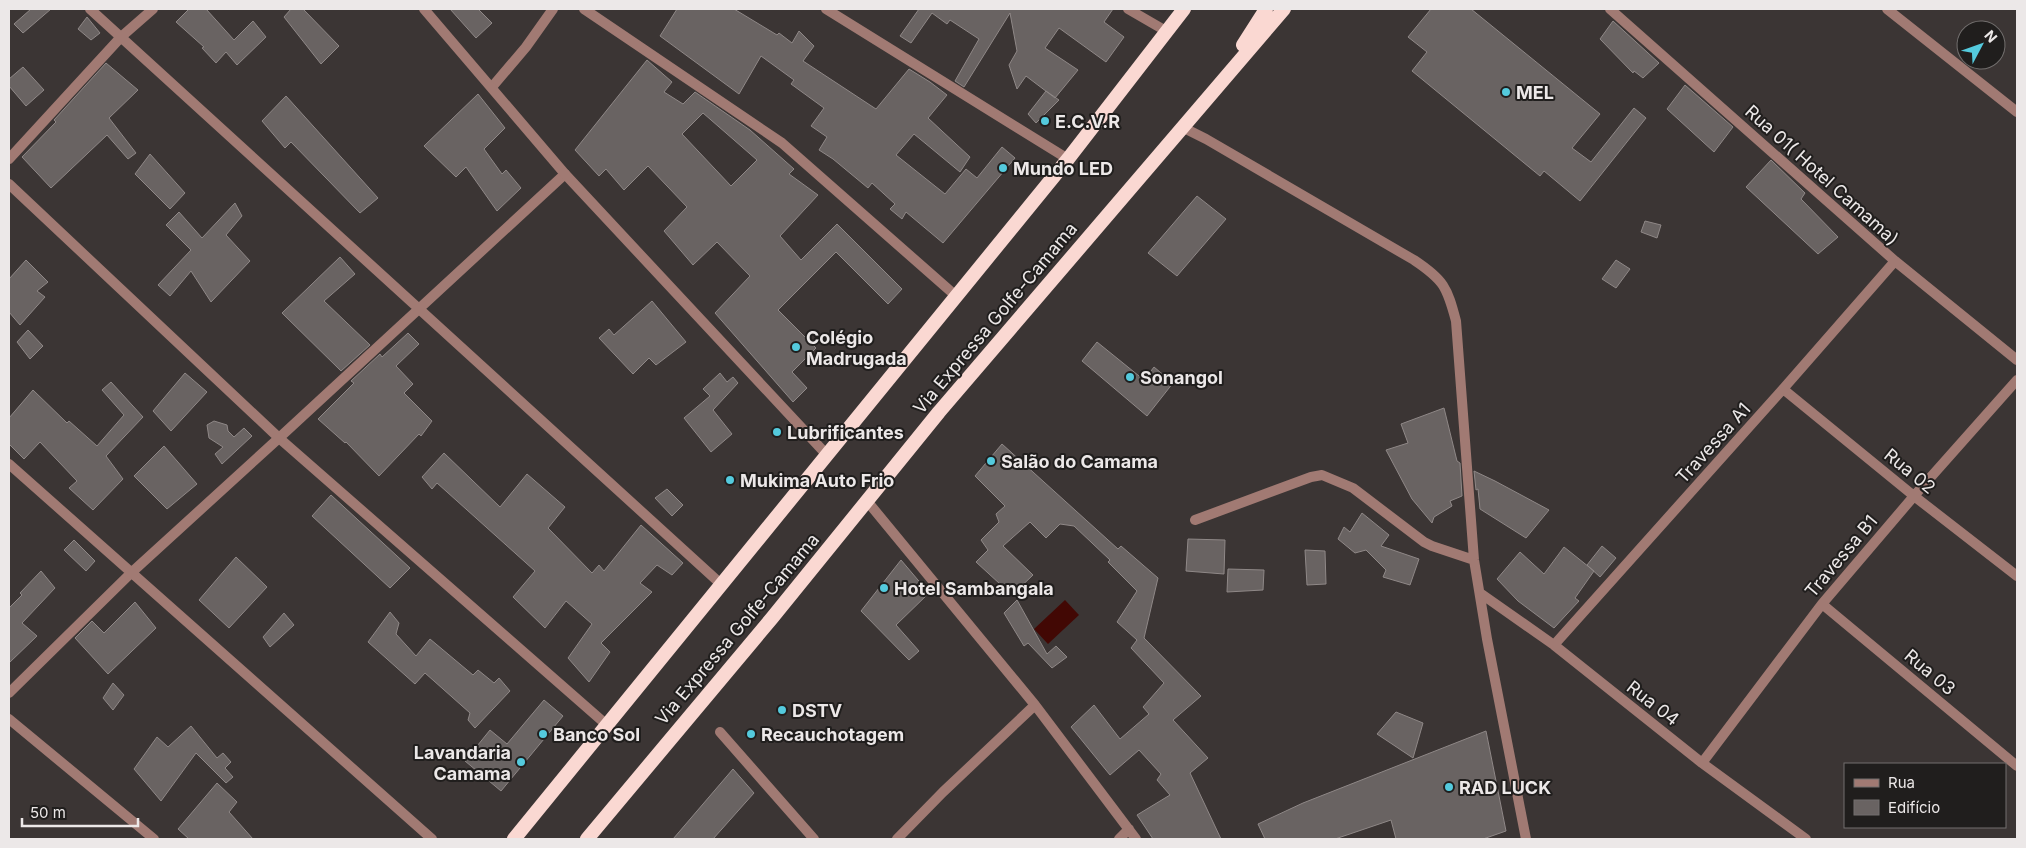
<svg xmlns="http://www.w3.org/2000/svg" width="2026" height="848" viewBox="0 0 2026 848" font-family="Inter,sans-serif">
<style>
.water{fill:#420804}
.building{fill:#696362;stroke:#8f8887;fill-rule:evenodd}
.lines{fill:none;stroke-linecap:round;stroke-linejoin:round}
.minor{stroke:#a17a73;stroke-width:10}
.tertiary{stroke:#a17a73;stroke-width:10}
.trunk{stroke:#fad8d2;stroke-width:14}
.poi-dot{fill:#54cadd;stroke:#201e1d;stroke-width:2}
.labels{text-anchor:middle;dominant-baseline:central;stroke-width:4;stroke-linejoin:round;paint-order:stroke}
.poi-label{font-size:18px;font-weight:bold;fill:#ece8e8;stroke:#201e1d;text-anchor:start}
.street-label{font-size:18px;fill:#ece8e8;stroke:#201e1d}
</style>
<rect width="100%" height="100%" fill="#3b3534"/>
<path class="water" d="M 1065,600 L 1079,615 L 1048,644 L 1034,629 Z"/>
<path class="building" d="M 31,9 L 51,9 L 23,33 L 14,24 Z
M 189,9 L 206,9 L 234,40 L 253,21 L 266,37 L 237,65 L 226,52 L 216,63 L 202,48 L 204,47 L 176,22 Z
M 291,9 L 303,9 L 339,46 L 321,64 L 284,17 Z
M 450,9 L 478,9 L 492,23 L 476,38 Z
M 677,9 L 734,9 L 777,35 L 779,33 L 792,43 L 799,31 L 814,46 L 803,61 L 876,109 L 909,69 L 930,82 L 947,95 L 928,118 L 970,157 L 960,172 L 914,134 L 896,155 L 945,194 L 966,169 L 977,178 L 1002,147 L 1015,158 L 943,243 L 906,212 L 902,219 L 890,209 L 895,204 L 872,183 L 868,188 L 833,159 L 819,150 L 827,137 L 811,126 L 824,108 L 791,84 L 794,80 L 761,56 L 739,94 L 660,36 Z
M 919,9 L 1113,9 L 1104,22 L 1124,37 L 1106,62 L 1059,28 L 1045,48 L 1078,70 L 1055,98 L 1026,76 L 1017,89 L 1009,65 L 1017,51 L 1010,13 L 964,87 L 955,81 L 979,39 L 950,20 L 947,24 L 932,13 L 911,43 L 900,36 Z
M 1431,9 L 1471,9 L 1600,114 L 1572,148 L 1591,162 L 1634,108 L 1646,118 L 1580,201 L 1544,171 L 1540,176 L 1412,71 L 1427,52 L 1408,37 Z
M 87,17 L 100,33 L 91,40 L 78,29 Z
M 1613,21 L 1659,63 L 1643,78 L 1634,71 L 1633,73 L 1600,39 Z
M 647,60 L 672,82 L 664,92 L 683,104 L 695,92 L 750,130 L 794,169 L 789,174 L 818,195 L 780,236 L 801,260 L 837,224 L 902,289 L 888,304 L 836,252 L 778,310 L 816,348 L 792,372 L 807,388 L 793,402 L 715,313 L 750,276 L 717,242 L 693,265 L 664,231 L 687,207 L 648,166 L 624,190 L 606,169 L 599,176 L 575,150 ZM 703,113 L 757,160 L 731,186 L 682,134 Z
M 106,63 L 138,90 L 109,118 L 136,153 L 128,159 L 107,135 L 51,188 L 22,157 L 56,122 L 54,120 Z
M 23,67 L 44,90 L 26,106 L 9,86 L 9,79 Z
M 1685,85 L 1733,127 L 1714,152 L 1667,109 Z
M 1046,91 L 1059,100 L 1036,123 L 1028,114 Z
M 478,94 L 505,128 L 484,149 L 502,174 L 506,170 L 521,188 L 497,211 L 466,167 L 456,177 L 424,146 Z
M 286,96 L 378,198 L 360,213 L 291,142 L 285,148 L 262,121 Z
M 150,154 L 185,193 L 170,209 L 135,174 Z
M 1771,160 L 1805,193 L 1801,199 L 1838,237 L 1818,254 L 1746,187 Z
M 1197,196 L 1226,219 L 1177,276 L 1148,253 Z
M 235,203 L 242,216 L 226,235 L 250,261 L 211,302 L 191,271 L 170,296 L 158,285 L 191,250 L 166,225 L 179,212 L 202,238 Z
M 1645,221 L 1661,225 L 1657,238 L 1641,232 Z
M 340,257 L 355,274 L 324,301 L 370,345 L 341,371 L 282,313 Z
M 26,260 L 48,282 L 37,291 L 45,297 L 20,325 L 9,312 L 9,279 Z
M 1616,260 L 1630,269 L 1616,288 L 1602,279 Z
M 652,301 L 686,342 L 656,365 L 649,358 L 633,374 L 599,338 L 609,329 L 614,335 Z
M 28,330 L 43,346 L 30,359 L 17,342 Z
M 408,333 L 419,344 L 396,366 L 413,384 L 404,393 L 432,421 L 421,436 L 419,434 L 379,476 L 346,442 L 345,443 L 318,419 L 354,383 L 351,381 L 380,354 L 382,357 Z
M 1097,342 L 1144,380 L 1154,367 L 1173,383 L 1147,416 L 1082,361 Z
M 185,373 L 207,392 L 171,431 L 153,411 Z
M 720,373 L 727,382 L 733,377 L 738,383 L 713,410 L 732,434 L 711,452 L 684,418 L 710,396 L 703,389 Z
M 111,382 L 143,417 L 106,456 L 123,479 L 93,510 L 69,488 L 77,481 L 40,442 L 24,459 L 9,444 L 9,418 L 33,390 L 67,423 L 69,421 L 97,446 L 124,415 L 102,390 Z
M 1444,408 L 1457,461 L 1460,463 L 1462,496 L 1450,501 L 1452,506 L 1434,517 L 1432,523 L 1412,499 L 1386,450 L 1408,443 L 1401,424 Z
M 214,421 L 227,425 L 228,431 L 234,437 L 244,428 L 252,436 L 222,464 L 215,454 L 223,447 L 209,438 L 207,425 Z
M 1002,444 L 1118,549 L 1121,546 L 1158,578 L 1144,638 L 1201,696 L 1173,720 L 1208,758 L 1190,773 L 1221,839 L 1153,839 L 1137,815 L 1170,795 L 1157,780 L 1161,774 L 1139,750 L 1110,775 L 1071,727 L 1094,705 L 1120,739 L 1149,714 L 1143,707 L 1164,683 L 1131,648 L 1137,640 L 1117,622 L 1137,591 L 1108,562 L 1110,560 L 1074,526 L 1060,524 L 1046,538 L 1030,522 L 1003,546 L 1033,575 L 1012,595 L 976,562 L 988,550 L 981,540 L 999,522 L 996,514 L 1005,506 L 975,476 Z
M 164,446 L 197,484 L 167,509 L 134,476 Z
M 444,453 L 500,507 L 527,474 L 565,507 L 548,528 L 592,573 L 599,565 L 604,571 L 641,525 L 683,563 L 672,575 L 657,565 L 640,583 L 652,592 L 601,643 L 610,652 L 589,682 L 568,658 L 592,624 L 566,601 L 545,628 L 513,597 L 535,571 L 437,483 L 432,489 L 422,477 Z
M 1474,471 L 1495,481 L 1549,510 L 1526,538 L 1480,509 L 1478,489 L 1476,490 Z
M 667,489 L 683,505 L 672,516 L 655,498 Z
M 331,495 L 410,568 L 390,588 L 312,516 Z
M 1362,513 L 1389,535 L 1381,546 L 1419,559 L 1410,585 L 1383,577 L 1386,570 L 1366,550 L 1355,553 L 1338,539 L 1344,527 L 1350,532 Z
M 1188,539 L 1225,540 L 1224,574 L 1186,571 Z
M 74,540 L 95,561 L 86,571 L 64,550 Z
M 1602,546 L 1616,558 L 1600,577 L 1587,565 Z
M 1564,547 L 1594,571 L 1575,598 L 1579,601 L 1554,628 L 1518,601 L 1497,579 L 1520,552 L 1544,574 Z
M 1305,550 L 1325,551 L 1326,584 L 1307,585 Z
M 236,557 L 267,587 L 229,628 L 199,600 Z
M 901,560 L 929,593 L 896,625 L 919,651 L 909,660 L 861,611 Z
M 1228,569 L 1264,570 L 1263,590 L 1227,592 Z
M 41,571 L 55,588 L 22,623 L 37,636 L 9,663 L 9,608 L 22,595 L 20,593 Z
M 1017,600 L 1047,654 L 1056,646 L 1067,657 L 1052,668 L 1028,643 L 1024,646 L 1004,613 Z
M 135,602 L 156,628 L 108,674 L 75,638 L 92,621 L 104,633 Z
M 390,612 L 399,623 L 396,634 L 416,656 L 430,639 L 473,675 L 478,670 L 494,683 L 499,678 L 510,691 L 475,728 L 468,720 L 470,713 L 425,673 L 415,684 L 368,642 Z
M 284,613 L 294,625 L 270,647 L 263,637 Z
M 113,683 L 124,695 L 113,710 L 103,698 Z
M 544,700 L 563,716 L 501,791 L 465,761 L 490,730 L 507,744 Z
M 1396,712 L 1423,723 L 1413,758 L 1377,734 Z
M 191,726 L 217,758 L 223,753 L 231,762 L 225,768 L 233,777 L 226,783 L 196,753 L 161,801 L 134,769 L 157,737 L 168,747 Z
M 1486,731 L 1506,831 L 1483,839 L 1396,839 L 1391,820 L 1335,839 L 1265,839 L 1258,824 L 1303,803 Z
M 733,769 L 754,793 L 713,839 L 673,839 Z
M 217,783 L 237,802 L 229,812 L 253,839 L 189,839 L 178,829 Z"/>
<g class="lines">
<path class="minor" d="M 90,9 L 722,585
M 584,9 L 782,143 L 956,296
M 826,9 L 1068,159
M 1128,9 L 1166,31
M 1610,9 L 1895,261 L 2017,360
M 1887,9 L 2017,112
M 492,87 L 526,47 L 553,9
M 1182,127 L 1206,139 L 1414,260 C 1444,280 1447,287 1456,321 L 1474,560 L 1487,639 L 1526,839
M 9,159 L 121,37 L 153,9
M 9,184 L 279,438 L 608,726
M 1783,389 L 1914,496 L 2017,576
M 9,464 L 432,839
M 867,501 L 1035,705 L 1136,839
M 1195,520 L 1311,477 L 1322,475 L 1353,488 L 1424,542 L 1432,546 L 1474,560
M 1480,593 L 1554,645 L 1702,763 L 1806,839
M 1822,604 L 2017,766
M 1554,645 L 1783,389 L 1895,261
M 9,693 L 131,573 L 279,438 L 565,174
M 9,719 L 154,839
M 720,732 L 814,839
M 1702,763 L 1822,604 L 1914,496 L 2017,380
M 897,839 L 943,792 L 1035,705
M 1119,839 L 1129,829"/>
<path class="tertiary" d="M 424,9 L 565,174 L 827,455"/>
<path class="trunk" d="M 1243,45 L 1266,9
M 514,839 L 1068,159 L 1184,9
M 587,839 L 772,618 L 939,412 L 1284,9"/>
</g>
<g class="poi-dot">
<circle cx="1506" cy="92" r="5"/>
<circle cx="1045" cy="121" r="5"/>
<circle cx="1003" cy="168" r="5"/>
<circle cx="796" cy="347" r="5"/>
<circle cx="1130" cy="377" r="5"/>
<circle cx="777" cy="432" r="5"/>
<circle cx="991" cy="461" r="5"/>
<circle cx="730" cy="480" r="5"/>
<circle cx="884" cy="588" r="5"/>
<circle cx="782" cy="710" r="5"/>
<circle cx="543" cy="734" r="5"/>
<circle cx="751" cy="734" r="5"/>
<circle cx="521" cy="762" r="5"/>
<circle cx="1449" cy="787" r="5"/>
</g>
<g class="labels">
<g class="poi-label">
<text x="1516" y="92">MEL</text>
<text x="1055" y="121">E.C.V.R</text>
<text x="1013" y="168">Mundo LED</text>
<text x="806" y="337">Colégio<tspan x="806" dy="21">Madrugada</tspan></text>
<text x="1140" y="377">Sonangol</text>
<text x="787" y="432">Lubrificantes</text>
<text x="1001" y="461">Salão do Camama</text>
<text x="740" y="480">Mukima Auto Frio</text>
<text x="894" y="588">Hotel Sambangala</text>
<text x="792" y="710">DSTV</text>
<text x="553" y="734">Banco Sol</text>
<text x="761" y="734">Recauchotagem</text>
<text x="511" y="752" text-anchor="end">Lavandaria<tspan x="511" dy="21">Camama</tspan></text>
<text x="1459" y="787">RAD LUCK</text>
</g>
<g class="street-label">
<text transform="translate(1822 175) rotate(42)">Rua 01( Hotel Camama)</text>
<text transform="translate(995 318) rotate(-50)">Via Expressa Golfe-Camama</text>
<text transform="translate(1713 443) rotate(-48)">Travessa A1</text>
<text transform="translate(1910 471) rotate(39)">Rua 02</text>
<text transform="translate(1841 556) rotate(-50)">Travessa B1</text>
<text transform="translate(737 629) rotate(-50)">Via Expressa Golfe-Camama</text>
<text transform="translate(1930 672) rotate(40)">Rua 03</text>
<text transform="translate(1653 703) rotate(38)">Rua 04</text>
</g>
</g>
<rect width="2026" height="848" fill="none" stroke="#ece8e8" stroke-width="20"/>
<rect x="1844" y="763" width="162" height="65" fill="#201e1d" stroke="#726f6e"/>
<rect x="1854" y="779" width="25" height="8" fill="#a17a73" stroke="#726f6e"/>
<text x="1888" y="788" font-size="15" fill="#ece8e8">Rua</text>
<rect x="1854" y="800" width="25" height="15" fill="#696362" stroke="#726f6e"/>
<text x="1888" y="813" font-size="15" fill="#ece8e8">Edifício</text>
<g transform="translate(1981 45) rotate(49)"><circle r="24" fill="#201e1d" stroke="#726f6e"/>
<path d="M0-4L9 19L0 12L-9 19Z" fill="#54cadd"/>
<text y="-8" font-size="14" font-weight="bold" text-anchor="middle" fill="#ece8e8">N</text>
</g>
<path d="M22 818v8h116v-8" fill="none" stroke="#ece8e8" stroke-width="2.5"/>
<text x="30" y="818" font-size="15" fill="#ece8e8" stroke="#201e1d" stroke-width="4" paint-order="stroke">50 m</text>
</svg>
